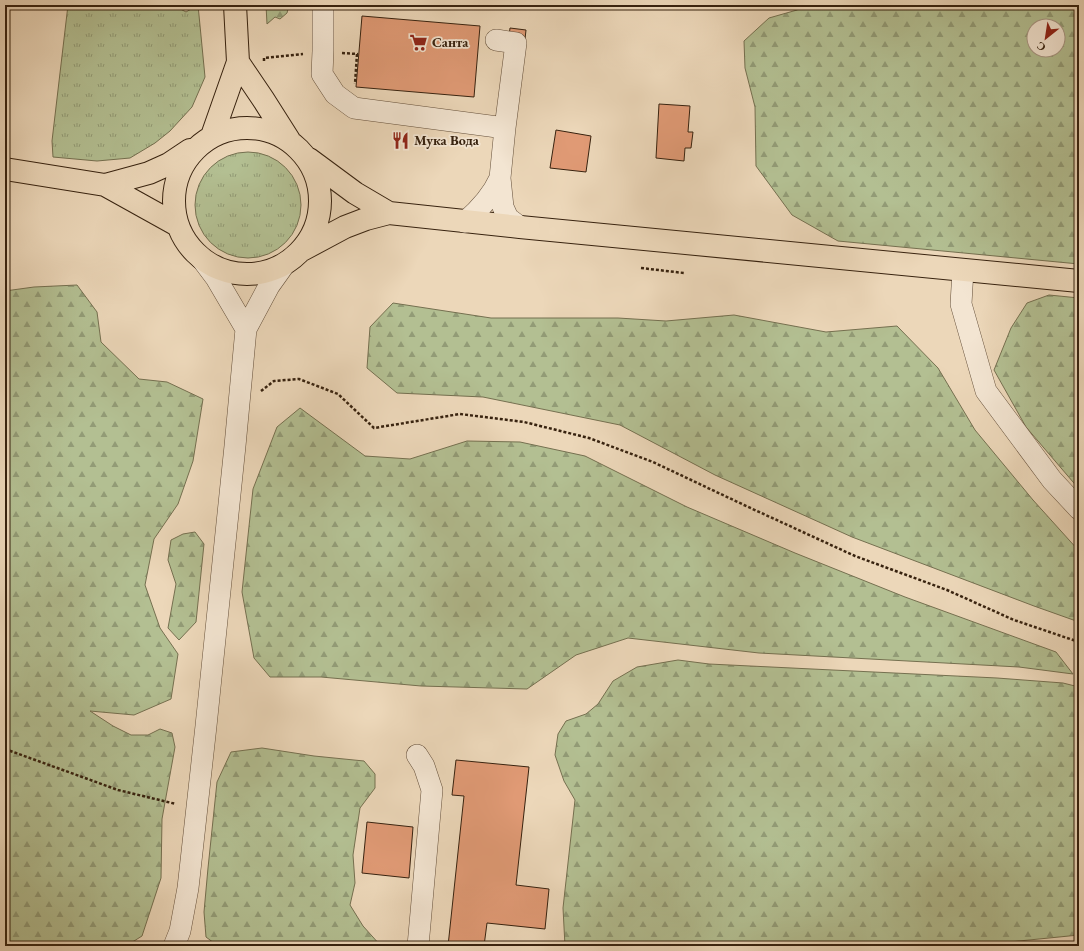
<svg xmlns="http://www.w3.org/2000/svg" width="1084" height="951" viewBox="0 0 1084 951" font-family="'EB Garamond',serif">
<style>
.grass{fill:url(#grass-tufts);stroke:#757050}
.forest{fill:url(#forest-firs);stroke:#757050;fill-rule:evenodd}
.building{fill:#e09a75;stroke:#37220f}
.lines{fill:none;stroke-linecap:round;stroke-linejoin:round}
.minor-casing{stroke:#644f3a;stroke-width:22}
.major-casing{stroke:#37220f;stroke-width:24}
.path{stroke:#37220f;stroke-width:2.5;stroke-dasharray:3 2;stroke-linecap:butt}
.minor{stroke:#f3e5d2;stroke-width:21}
.major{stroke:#ecd7b9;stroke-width:22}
.labels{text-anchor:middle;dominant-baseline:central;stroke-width:3.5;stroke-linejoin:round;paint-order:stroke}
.poi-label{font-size:14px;font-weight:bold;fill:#37220f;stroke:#f3e5d2;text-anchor:start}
</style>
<defs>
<pattern id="grass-tufts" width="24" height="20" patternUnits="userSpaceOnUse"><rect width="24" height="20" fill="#b3bf92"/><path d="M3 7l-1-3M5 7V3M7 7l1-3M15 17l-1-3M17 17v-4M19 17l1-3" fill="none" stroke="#929b76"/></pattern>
<pattern id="forest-firs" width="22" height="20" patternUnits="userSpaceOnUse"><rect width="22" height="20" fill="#b3bf92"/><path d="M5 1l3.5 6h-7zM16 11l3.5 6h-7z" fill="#929b76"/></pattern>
</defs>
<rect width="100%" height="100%" fill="#ecd7b9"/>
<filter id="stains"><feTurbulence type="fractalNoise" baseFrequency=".005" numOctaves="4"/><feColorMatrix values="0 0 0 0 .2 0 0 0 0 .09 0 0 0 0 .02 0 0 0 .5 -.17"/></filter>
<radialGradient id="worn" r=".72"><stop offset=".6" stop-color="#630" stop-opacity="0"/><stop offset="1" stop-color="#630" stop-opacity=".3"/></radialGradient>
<path class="grass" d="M 68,5 L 173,5 L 186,12 L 198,5 L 205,77 L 192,107 L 170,131 L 155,143 L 130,158 L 97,161 L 53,157 L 52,141 Z
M195 205a53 53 0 1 1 106 0a53 53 0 1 1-106 0Z"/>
<path class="forest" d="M 266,5 L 289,5 L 287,13 L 280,19 L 275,17 L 267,24 Z
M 805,5 L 1079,5 L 1079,264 L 838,241 L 792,215 L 756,166 L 755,107 L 745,68 L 744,41 L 769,18 L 797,10 ZM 1034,26 L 1058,26 L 1058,50 L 1034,50 Z
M 77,285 L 97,312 L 101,342 L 139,379 L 167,382 L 203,399 L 193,461 L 178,504 L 154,539 L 145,585 L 160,628 L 178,654 L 171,699 L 134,715 L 90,711 L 113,726 L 131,735 L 148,735 L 160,729 L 172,733 L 175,747 L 162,819 L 161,878 L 142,936 L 126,946 L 5,946 L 5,291 L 34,287 Z
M 1049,295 L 1079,298 L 1079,489 L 1026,427 L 994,370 L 1011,328 L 1027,303 Z
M 393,303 L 491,318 L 618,318 L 666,321 L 734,315 L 826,332 L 897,326 L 938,368 L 975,430 L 1033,500 L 1079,551 L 1079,622 L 1034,606 L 852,537 L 715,475 L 620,425 L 483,397 L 397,393 L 367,368 L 370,327 Z
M 300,408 L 365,456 L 410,459 L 467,441 L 520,442 L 585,456 L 687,507 L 795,553 L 905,597 L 1056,652 L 1073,674 L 1019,667 L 759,653 L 628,638 L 576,655 L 527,689 L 421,686 L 321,677 L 270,677 L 254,658 L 242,592 L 253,489 L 277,427 Z
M 195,532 L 204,544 L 196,622 L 179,640 L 168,628 L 176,584 L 168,560 L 171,540 L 183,534 Z
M 678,660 L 709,664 L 997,678 L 1063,683 L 1079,687 L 1079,935 L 969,946 L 565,946 L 563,908 L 575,800 L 564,781 L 555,755 L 558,734 L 566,721 L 586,714 L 598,704 L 613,681 L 637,667 Z
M 262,748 L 314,756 L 364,761 L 375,774 L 375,788 L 360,808 L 353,855 L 355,883 L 350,905 L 363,926 L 381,946 L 218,946 L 206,937 L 204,912 L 208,868 L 217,782 L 231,752 Z"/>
<path class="building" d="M 362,16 L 480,26 L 474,97 L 356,87 Z
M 510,28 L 526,30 L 525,39 L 509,37 Z
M 659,104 L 690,106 L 688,132 L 693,132 L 691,148 L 685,148 L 684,161 L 656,158 Z
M 556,130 L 591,136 L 586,172 L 550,168 Z
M 456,760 L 529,767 L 516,885 L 549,889 L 545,929 L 487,923 L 484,946 L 448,946 L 464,796 L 452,795 Z
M 367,822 L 413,827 L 409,878 L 362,873 Z"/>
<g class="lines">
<defs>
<path id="minor" d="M 323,5 L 323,51 L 322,74 L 335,94 L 354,108 L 505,128 L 500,178 L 503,207 L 508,218 L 520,227
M 496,40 L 516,43 L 505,128
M 465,222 C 480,209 492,196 500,178
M 201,258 L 216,278 L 246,329
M 963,270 L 961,304 L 986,391 L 1052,480 L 1079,509
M 417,755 L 424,766 L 432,790 L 418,946
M 174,946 L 180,931 L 188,888 L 206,726 L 235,446 L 246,329 L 269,286 L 284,265"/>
<path id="major" d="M 238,62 L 263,99 L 289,140
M174 201a73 73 0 1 1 146 0a73 73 0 1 1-146 0Z
M 212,136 L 238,62 L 235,5
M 309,159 L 355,193 L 389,213
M 5,169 L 105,185 L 177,225
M 105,185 L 149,173 L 169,164 L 190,150
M 302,250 L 345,227 L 366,219 L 389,213 L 520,227 L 1079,281"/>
</defs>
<use href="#minor" class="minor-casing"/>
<use href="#major" class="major-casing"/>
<path class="path" d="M 342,53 L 357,54 L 355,84
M 264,61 L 264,58 L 303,54
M 641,268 L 684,273
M 261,391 L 274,381 L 299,379 L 338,394 L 374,428 L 460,414 L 524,422 L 589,438 L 653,462 L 744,505 L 855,556 L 947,590 L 1014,620 L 1079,642
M 5,749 L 118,790 L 176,804"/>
<use href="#minor" class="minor"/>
<use href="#major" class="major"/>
</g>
<defs>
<symbol id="supermarket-bare" viewBox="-9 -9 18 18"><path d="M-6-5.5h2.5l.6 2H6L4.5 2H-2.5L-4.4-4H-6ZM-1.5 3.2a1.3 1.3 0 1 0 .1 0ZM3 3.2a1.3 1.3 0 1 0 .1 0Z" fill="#8f2418" stroke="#f3e5d2" stroke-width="2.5" paint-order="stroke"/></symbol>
<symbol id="restaurant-bare" viewBox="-9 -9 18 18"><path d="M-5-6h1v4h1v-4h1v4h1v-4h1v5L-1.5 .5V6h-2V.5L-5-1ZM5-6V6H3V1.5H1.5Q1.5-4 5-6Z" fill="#8f2418" stroke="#f3e5d2" stroke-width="2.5" paint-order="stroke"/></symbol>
</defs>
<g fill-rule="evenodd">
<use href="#supermarket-bare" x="406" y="30" width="25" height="25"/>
<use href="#restaurant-bare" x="388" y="128" width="25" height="25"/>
</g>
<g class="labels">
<g class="poi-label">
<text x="432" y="42">Санта</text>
<text x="414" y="140">Мука Вода</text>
</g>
</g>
<rect width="1084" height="951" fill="none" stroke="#ecd7b9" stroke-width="20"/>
<rect x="6" y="6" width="1072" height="939" fill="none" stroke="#37220f" stroke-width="2"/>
<rect x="10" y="10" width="1064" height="931" fill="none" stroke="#37220f"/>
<g transform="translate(1046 38) rotate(210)"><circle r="19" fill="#f3e5d2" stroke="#a89784"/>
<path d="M0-3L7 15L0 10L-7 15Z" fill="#8f2418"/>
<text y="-6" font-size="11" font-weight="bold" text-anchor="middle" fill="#37220f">С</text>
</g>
<rect width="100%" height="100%" filter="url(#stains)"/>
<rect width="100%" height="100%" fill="url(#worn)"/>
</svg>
